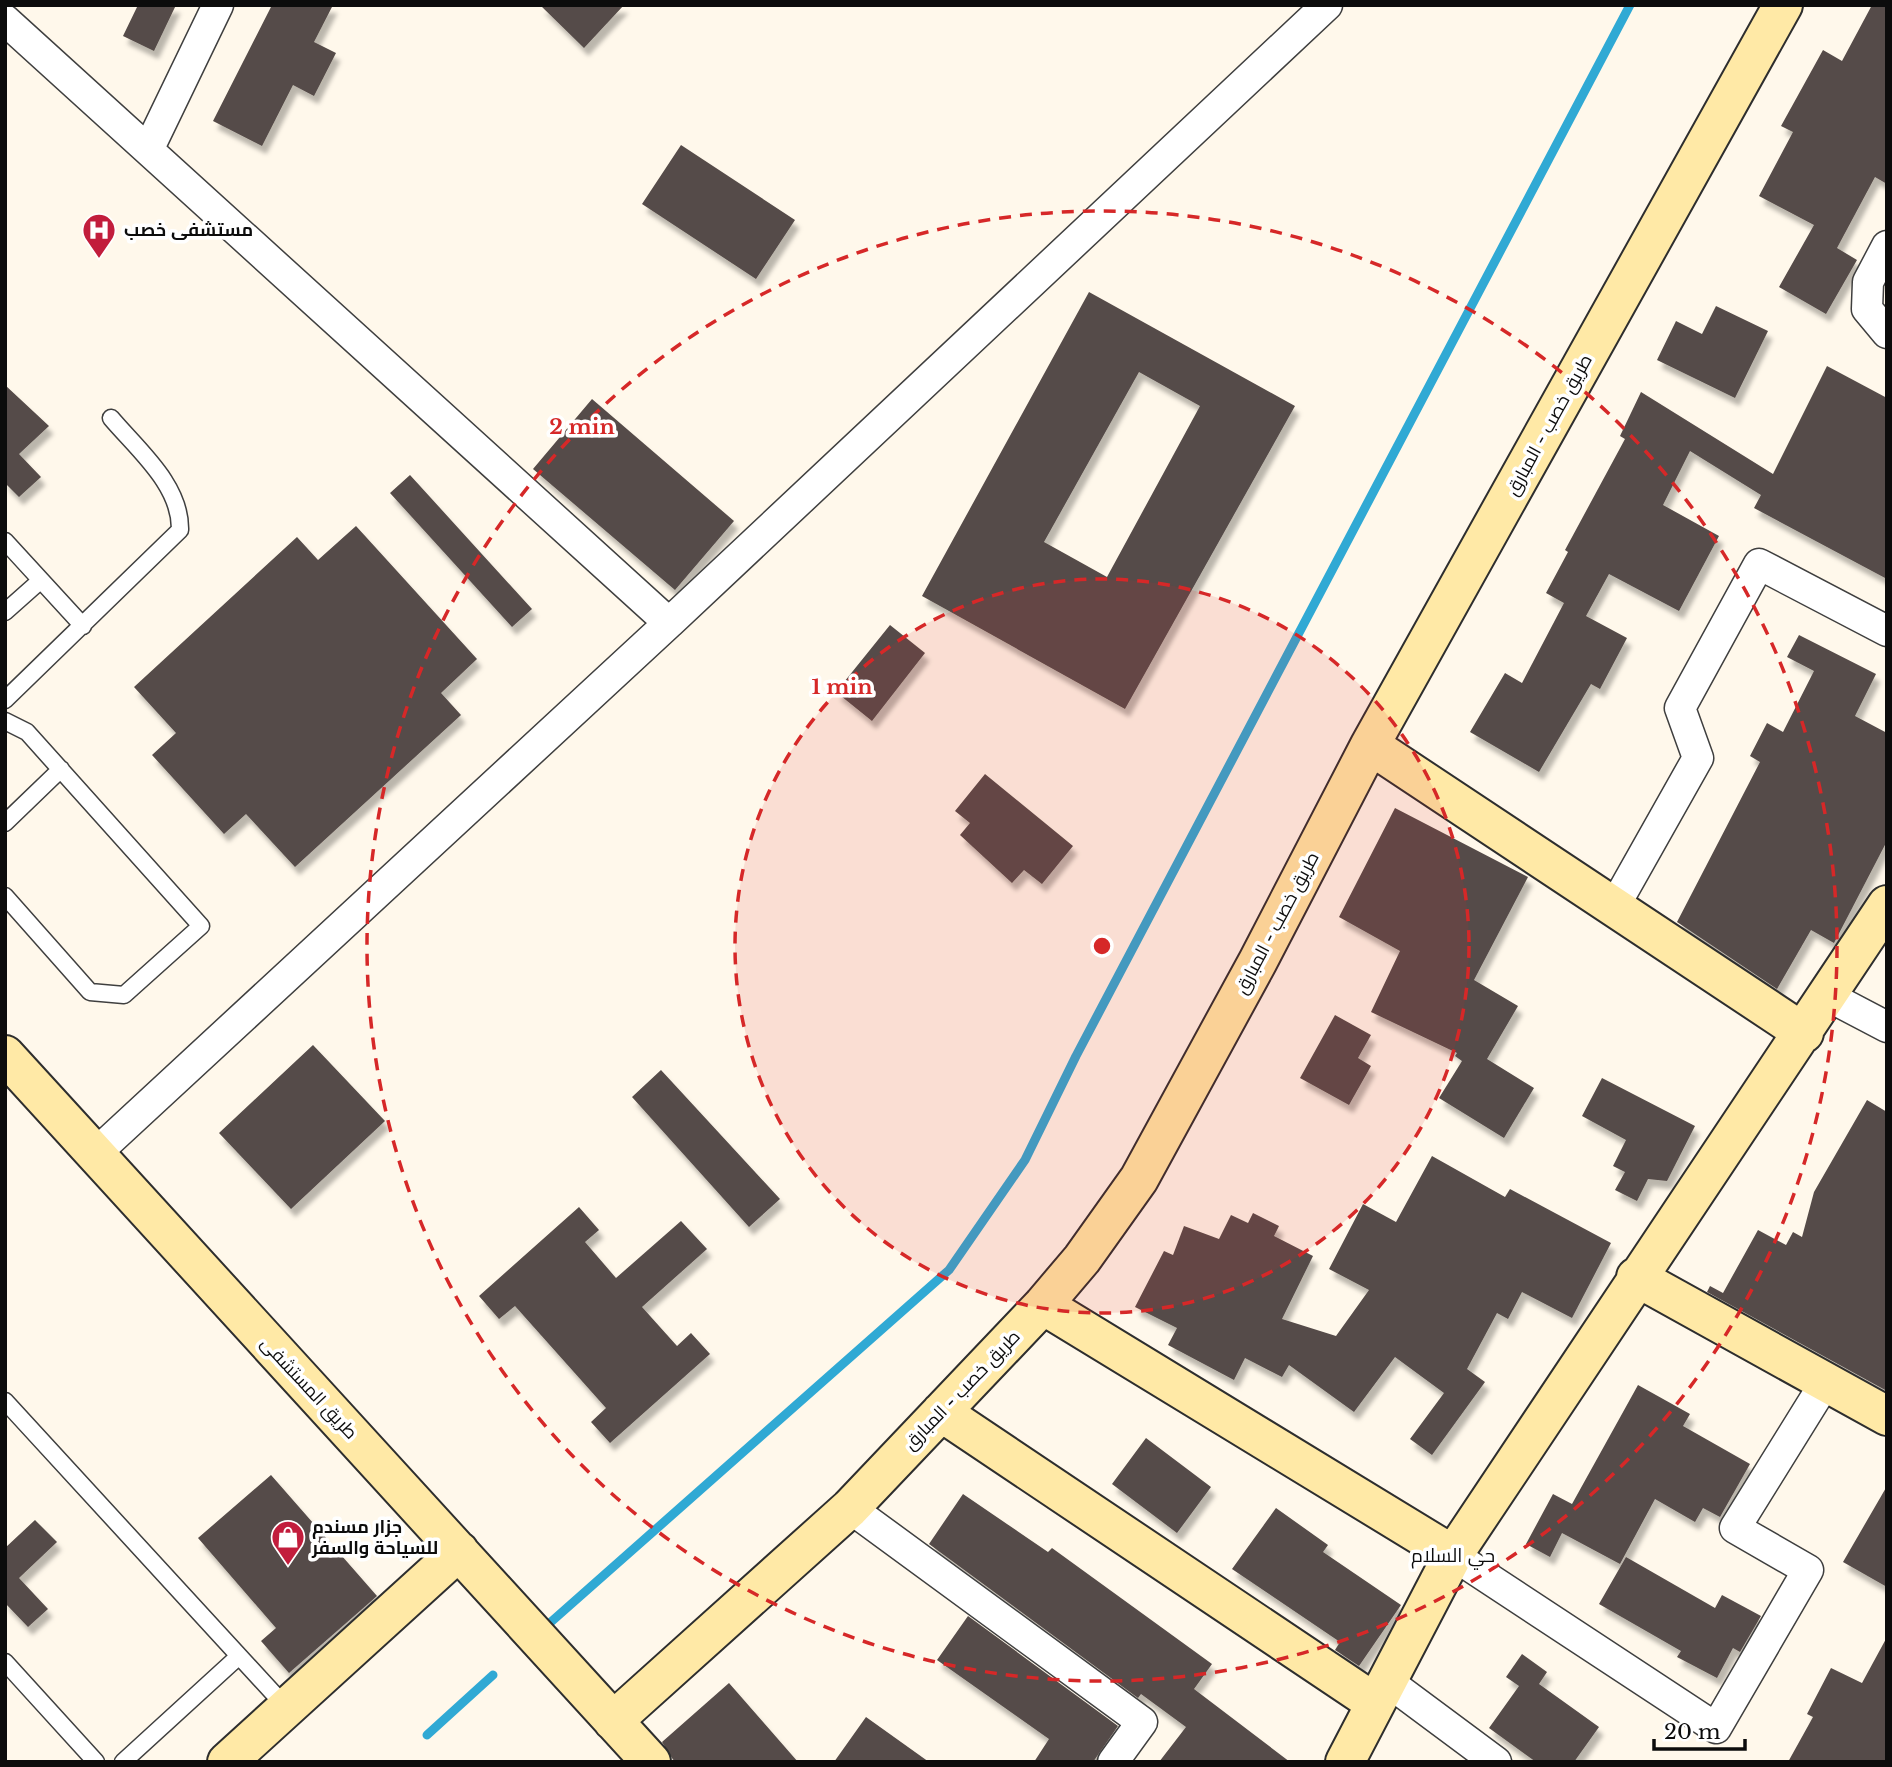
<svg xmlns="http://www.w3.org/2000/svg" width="1892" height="1767" viewBox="0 0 1892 1767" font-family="'Libre Baskerville',Cairo,serif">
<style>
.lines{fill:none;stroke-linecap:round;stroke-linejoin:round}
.stream{stroke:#30a9d4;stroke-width:9}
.building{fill:#554b48;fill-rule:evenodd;filter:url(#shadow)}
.lane-casing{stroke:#3f3f3f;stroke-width:19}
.street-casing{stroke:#3f3f3f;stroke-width:33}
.secondary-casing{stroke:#2e2e2e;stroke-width:42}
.lane{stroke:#fff;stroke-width:16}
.street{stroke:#fff;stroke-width:30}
.secondary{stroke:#ffe9a6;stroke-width:38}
.ring{fill:none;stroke:#d62828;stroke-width:3.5;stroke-dasharray:12 9}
.labels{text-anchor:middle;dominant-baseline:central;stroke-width:7;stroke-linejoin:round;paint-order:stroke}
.poi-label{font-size:18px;font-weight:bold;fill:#0c0c0c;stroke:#fff;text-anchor:start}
.street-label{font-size:18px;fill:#0c0c0c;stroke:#fff}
.neighbourhood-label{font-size:19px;fill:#0c0c0c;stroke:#fff}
.centre{fill:#d62828;stroke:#fff;stroke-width:3.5}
.ring-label{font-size:21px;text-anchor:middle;font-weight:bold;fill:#d62828;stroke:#fff;stroke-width:7;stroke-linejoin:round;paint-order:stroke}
</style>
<defs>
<filter id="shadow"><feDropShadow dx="4.5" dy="8" stdDeviation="2" flood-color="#0004"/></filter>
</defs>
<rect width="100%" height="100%" fill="#fff8eb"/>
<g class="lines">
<path class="stream" d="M 543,1629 L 949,1270 L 1025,1160 L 1076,1056 L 1630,5
M 427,1735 L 493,1675"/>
</g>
<path class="building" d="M 138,5 L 176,5 L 154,51 L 123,36 Z
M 272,5 L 333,5 L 314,42 L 336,53 L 314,96 L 293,85 L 262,146 L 213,121 Z
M 540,5 L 624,5 L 584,48 Z
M 1872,5 L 1887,5 L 1887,184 L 1875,177 L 1837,248 L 1857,260 L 1826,314 L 1779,287 L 1814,225 L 1759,196 L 1793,132 L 1781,126 L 1823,50 L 1842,61 Z
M 681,145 L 795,220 L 756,279 L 642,204 Z
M 1089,292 L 1295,406 L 1125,709 L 922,596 ZM 1139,372 L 1200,406 L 1107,577 L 1044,542 Z
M 1716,306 L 1768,331 L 1735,398 L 1657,360 L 1676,321 L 1702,334 Z
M 1827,366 L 1887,398 L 1887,579 L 1754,508 L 1761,495 L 1690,451 L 1663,505 L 1719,536 L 1679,611 L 1609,574 L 1586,616 L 1627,638 L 1600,689 L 1591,684 L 1539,772 L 1470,732 L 1505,673 L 1522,683 L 1564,603 L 1546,593 L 1568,552 L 1565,550 L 1625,439 L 1620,436 L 1641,392 L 1773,474 Z
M 5,385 L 49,426 L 19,454 L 41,477 L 19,497 L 5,483 Z
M 592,399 L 734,521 L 675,590 L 533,469 Z
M 410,475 L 532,609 L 512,627 L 390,493 Z
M 356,526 L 477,659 L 441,693 L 461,715 L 295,867 L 246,814 L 224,834 L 152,755 L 176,733 L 134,687 L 297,537 L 318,560 Z
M 890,625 L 925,653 L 872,721 L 836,692 Z
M 1799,635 L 1876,674 L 1855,716 L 1887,733 L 1887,841 L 1834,943 L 1811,930 L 1777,989 L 1677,922 L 1760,762 L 1750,756 L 1767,723 L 1783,732 L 1814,671 L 1787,657 Z
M 985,774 L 1073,846 L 1042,884 L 1024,870 L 1012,883 L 960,835 L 970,823 L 955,811 Z
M 1395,808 L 1528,877 L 1474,980 L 1518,1006 L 1487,1059 L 1534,1088 L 1504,1138 L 1439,1098 L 1462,1061 L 1455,1056 L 1457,1053 L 1371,1012 L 1400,951 L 1339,917 Z
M 1335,1015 L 1371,1035 L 1358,1058 L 1371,1066 L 1349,1105 L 1300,1078 Z
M 313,1045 L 385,1121 L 291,1209 L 219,1133 Z
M 661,1070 L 780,1199 L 749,1227 L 632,1097 Z
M 1602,1078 L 1695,1126 L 1667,1181 L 1648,1179 L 1637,1201 L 1615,1190 L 1625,1172 L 1613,1166 L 1626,1140 L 1582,1116 Z
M 1867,1100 L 1887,1112 L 1887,1391 L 1707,1292 L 1710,1286 L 1723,1293 L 1758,1230 L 1786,1245 L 1793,1232 L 1802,1237 L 1814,1192 Z
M 1432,1156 L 1505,1197 L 1510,1189 L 1611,1243 L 1572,1318 L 1522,1292 L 1508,1319 L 1497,1313 L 1467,1369 L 1485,1382 L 1432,1455 L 1410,1439 L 1444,1393 L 1395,1357 L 1354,1412 L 1289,1365 L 1282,1377 L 1245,1358 L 1234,1380 L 1168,1345 L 1177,1328 L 1135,1307 L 1164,1251 L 1173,1255 L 1184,1226 L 1219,1239 L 1231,1215 L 1248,1223 L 1253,1213 L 1279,1226 L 1274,1236 L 1313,1256 L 1282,1319 L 1336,1336 L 1369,1290 L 1329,1269 L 1363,1204 L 1396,1222 Z
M 579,1207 L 599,1230 L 585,1242 L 616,1278 L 681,1221 L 707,1249 L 642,1307 L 677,1346 L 691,1333 L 710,1354 L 610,1443 L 591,1422 L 606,1408 L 515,1306 L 499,1319 L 479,1296 Z
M 1638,1385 L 1690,1414 L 1683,1426 L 1750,1464 L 1720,1517 L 1703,1508 L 1695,1522 L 1655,1499 L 1620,1564 L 1562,1533 L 1550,1557 L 1526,1544 L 1553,1494 L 1572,1504 Z
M 1146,1438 L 1211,1487 L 1177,1533 L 1112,1484 Z
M 271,1475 L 377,1596 L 289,1673 L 261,1641 L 276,1628 L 198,1538 Z
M 1887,1486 L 1887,1587 L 1843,1562 Z
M 963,1494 L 1048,1552 L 1052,1548 L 1212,1664 L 1194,1689 L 1290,1762 L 1159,1762 L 1186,1727 L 1141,1694 L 1138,1698 L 929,1544 Z
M 1276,1508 L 1328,1545 L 1323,1552 L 1401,1605 L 1359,1666 L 1335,1650 L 1340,1642 L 1232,1569 Z
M 35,1520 L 57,1542 L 19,1578 L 48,1609 L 28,1627 L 5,1603 L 5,1548 Z
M 1626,1557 L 1715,1608 L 1722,1595 L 1761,1616 L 1740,1652 L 1733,1648 L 1717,1678 L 1677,1657 L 1681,1651 L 1599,1604 Z
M 968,1616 L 1118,1726 L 1093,1762 L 1034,1762 L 1049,1739 L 937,1660 Z
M 1887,1637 L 1887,1762 L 1788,1762 L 1813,1717 L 1807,1714 L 1831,1668 L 1862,1683 Z
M 1522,1654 L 1547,1672 L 1539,1684 L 1599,1727 L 1574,1762 L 1536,1762 L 1489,1728 L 1519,1686 L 1506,1677 Z
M 729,1683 L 798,1762 L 675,1762 L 672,1758 L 662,1742 Z
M 866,1717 L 929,1762 L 834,1762 Z"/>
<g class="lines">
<defs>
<path id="lane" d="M 5,541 L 83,626
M 5,612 L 41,580
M 5,700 L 180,530 C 181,485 138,450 111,418
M 5,721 L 27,732 L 201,926 L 124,995 L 90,992 L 5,896
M 5,823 L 61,769
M 5,1401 L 286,1707
M 5,1662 L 96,1762
M 123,1762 L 239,1656"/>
<path id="street" d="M 5,20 L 669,623 L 95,1154
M 149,148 L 218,5
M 1887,246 L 1868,282 L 1867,309 L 1887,333
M 669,623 L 1327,5
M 1614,907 L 1698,758 L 1680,708 L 1759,564 L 1887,631
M 1828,996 L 1887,1027
M 850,1508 L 1142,1722 L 1113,1762
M 1453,1555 L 1716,1728 L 1808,1570 L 1735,1528 L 1825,1383
M 1387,1681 L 1496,1762"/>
<path id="secondary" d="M 1370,745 L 1804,1033
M 5,1055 L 651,1762
M 1636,1277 L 1887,1416
M 1043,1305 L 1453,1555
M 941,1412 L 1375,1703
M 613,1721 L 850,1508 L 1043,1305 L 1082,1259 L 1139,1179 L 1258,961 L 1370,745 L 1783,5
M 227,1762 L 459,1551
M 1345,1762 L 1453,1555 L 1887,905"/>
</defs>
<use href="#lane" class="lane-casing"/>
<use href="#street" class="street-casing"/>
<use href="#secondary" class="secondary-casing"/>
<use href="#lane" class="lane"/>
<use href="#street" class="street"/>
<use href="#secondary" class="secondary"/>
</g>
<circle cx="1102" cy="946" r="367" fill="#d62828" fill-opacity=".12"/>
<g class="ring">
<circle cx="1102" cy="946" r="367"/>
<circle cx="1102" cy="946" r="735"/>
</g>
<defs>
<symbol id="hospital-pin" viewBox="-11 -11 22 30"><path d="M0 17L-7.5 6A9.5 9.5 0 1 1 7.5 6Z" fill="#c21d3c" stroke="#fff"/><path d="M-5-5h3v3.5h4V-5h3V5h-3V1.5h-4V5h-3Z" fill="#fff"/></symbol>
<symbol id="shop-pin" viewBox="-11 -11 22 30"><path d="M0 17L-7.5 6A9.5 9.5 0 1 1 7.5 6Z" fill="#c21d3c" stroke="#fff"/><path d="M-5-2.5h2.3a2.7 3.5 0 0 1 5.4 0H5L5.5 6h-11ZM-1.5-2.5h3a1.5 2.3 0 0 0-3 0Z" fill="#fff"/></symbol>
</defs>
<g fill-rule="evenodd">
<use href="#hospital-pin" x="80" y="211" width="38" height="52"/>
<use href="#shop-pin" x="269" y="1518" width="38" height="52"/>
</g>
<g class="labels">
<g class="poi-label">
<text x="124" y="230">مستشفى خصب</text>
<text x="312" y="1527">جزار مسندم<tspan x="312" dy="21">للسياحة والسفر</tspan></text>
</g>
<g class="street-label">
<text transform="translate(1549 425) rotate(-61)">طريق خصب - المبارق</text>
<text transform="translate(1277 923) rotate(-62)">طريق خصب - المبارق</text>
<text transform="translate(309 1388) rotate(47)">طريق المستشفى</text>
<text transform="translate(962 1390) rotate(-46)">طريق خصب - المبارق</text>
</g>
<g class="neighbourhood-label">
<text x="1453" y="1555">حي السلام</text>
</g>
</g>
<circle cx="1102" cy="946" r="10" class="centre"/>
<g class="ring-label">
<text x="582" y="434">2 min</text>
<text x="842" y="694">1 min</text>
</g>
<rect width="1892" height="1767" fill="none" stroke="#0c0c0c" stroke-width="14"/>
<path d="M1654 1739v10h91v-10" fill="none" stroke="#0c0c0c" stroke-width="3.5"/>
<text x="1664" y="1739" font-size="21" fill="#0c0c0c" stroke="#ffffff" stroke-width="5" paint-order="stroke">20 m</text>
</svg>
